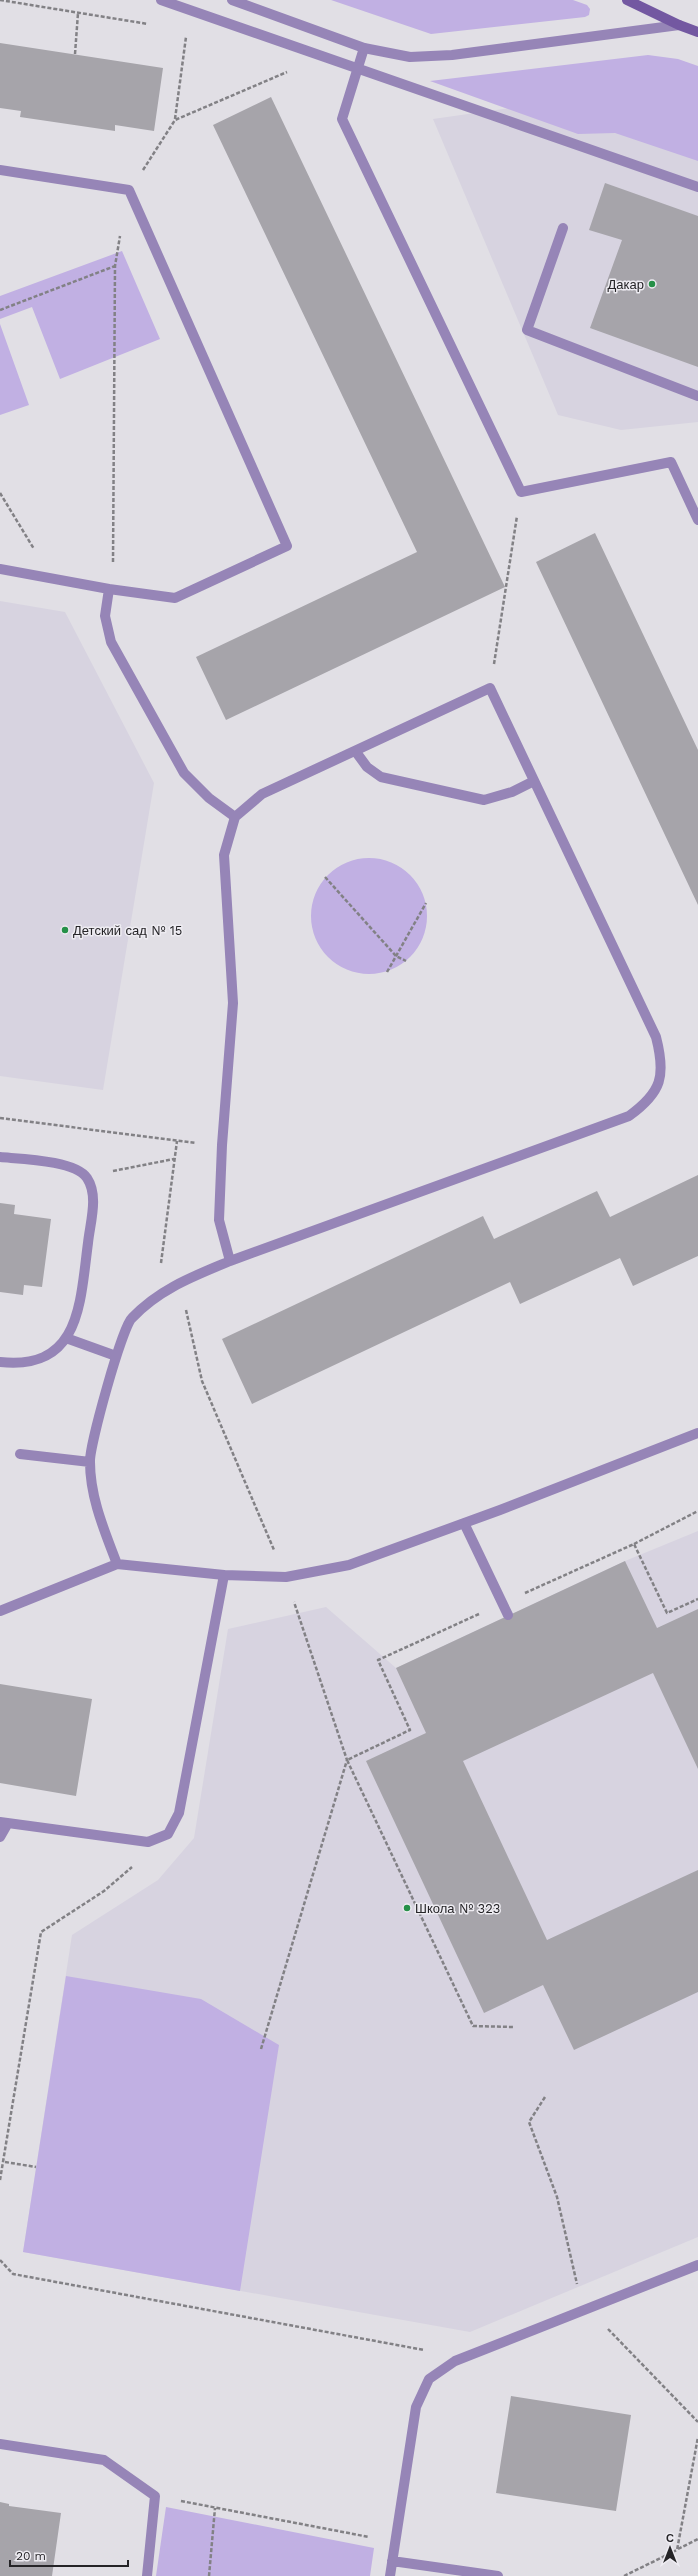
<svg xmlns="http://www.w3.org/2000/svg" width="698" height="2576" viewBox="0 0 698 2576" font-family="'Work Sans',sans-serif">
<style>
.built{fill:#d7d3e0}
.green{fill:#c1b0e3}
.building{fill:#a6a4aa}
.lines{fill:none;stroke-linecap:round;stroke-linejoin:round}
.path{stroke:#828185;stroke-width:2.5;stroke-dasharray:4 2;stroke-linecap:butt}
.lane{stroke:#9685b7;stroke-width:10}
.street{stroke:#9685b7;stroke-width:10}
.secondary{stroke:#7358a1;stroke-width:10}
.poi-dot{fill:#259048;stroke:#eeecf2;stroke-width:1.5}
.labels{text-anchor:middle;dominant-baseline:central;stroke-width:3;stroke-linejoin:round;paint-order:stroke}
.poi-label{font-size:13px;fill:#252427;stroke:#eeecf2;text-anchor:start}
</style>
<rect width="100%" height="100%" fill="#e1dfe5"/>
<path class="built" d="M 579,98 L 698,137 L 698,422 L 621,430 L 558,415 L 433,119 Z
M 0,601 L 65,612 L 154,783 L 103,1090 L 0,1076 Z
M 698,1531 L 698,2237 L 470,2332 L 23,2252 L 72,1935 L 158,1880 L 194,1838 L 228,1629 L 326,1607 L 396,1668 L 625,1561 Z"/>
<path class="green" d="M 331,0 L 573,0 L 587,5 L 590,9 L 589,15 L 585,17 L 431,34 Z
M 648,55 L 678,59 L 698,66 L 698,161 L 615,133 L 578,134 L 430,81 Z
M 122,251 L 160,339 L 60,379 L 32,307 L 0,319 L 0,296 Z
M 0,324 L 29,405 L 0,415 Z
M311 916a58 58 0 1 1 116 0a58 58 0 1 1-116 0Z
M 66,1976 L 201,1999 L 279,2045 L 240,2291 L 23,2252 Z
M 166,2507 L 374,2548 L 370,2576 L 156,2576 Z"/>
<path class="building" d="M 0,43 L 163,68 L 154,131 L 115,125 L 115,131 L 20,117 L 21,111 L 0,108 Z
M 271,97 L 505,587 L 226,720 L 196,657 L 417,552 L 213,125 Z
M 605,183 L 698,216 L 698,367 L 590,328 L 622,240 L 589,230 Z
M 595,533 L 698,750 L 698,905 L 536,562 Z
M 698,1175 L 698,1256 L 633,1286 L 620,1258 L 520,1304 L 510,1282 L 252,1404 L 222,1339 L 483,1216 L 494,1239 L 597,1191 L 610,1217 Z
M 0,1203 L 15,1205 L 14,1214 L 51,1219 L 42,1287 L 24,1285 L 23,1295 L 0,1292 Z
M 625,1561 L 657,1628 L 698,1609 L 698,1769 L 653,1673 L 463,1761 L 547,1940 L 698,1870 L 698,1992 L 574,2050 L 543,1985 L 484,2013 L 366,1761 L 426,1733 L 396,1668 Z
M 0,1684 L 92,1699 L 76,1796 L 0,1783 Z
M 511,2396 L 631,2415 L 616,2511 L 496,2493 Z
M 0,2502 L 9,2504 L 9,2506 L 61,2513 L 52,2576 L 0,2576 Z"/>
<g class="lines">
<path class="path" d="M 0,0 L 148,24
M 75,54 L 78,13
M 175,119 L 186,37
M 143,170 L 175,120 L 287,72
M 0,310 L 115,266
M 0,493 L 34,549
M 113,562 L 115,266 L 120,236
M 494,664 L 517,516
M 325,877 L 396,956 L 406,961
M 387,972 L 426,903
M 0,1118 L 196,1143
M 113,1171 L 174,1159
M 161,1263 L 177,1141
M 186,1310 L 202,1381 L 274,1550
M 634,1544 L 698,1511
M 525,1593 L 634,1544 L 667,1613 L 698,1599
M 479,1614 L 378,1660 L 410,1730 L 347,1760 L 473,2026 L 513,2027
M 261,2049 L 347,1760 L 294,1602
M 545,2097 L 529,2122 L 557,2197 L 577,2284
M 5,2162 L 36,2167
M 0,2180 L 41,1932 L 104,1891 L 132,1867
M 0,2260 L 13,2274 L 424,2350
M 608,2329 L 698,2422
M 181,2501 L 369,2537
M 678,2549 L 698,2539
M 209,2576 L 215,2508
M 624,2576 L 677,2550 L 698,2437"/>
<path class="lane" d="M 161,0 L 698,187
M 364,48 L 342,119 L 521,492 L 671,462 L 698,520
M 0,170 L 129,190 L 287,546 L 175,598 L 109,589
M 563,228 L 527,330 L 698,396
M 0,569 L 109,589 L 105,616 L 111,642 L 184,773 L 209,798 L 235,817 L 224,855 L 233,1003 L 222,1145 L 219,1220 L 230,1261 C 194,1276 159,1289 132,1318 C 122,1327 89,1447 90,1462 C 90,1498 105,1532 117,1564
M 356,752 L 367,767 L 381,777 L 484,800 L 512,792 L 534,781
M 0,1157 C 20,1159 75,1160 87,1178 C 99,1196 90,1223 88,1243 C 80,1302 81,1371 0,1362
M 230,1261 L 629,1116 C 662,1092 666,1076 656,1037 L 490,688 L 262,794 L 235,817
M 66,1338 L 116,1356
M 20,1454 L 90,1462
M 464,1523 L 508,1615
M 0,1611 L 117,1564 L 224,1575 L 286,1577 L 349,1565 L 500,1510 L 698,1433
M 0,1822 L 148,1842 L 168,1834 L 179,1813 L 224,1575
M 0,1837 L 8,1823
M 0,2444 L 104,2460 L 155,2496 L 147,2576
M 392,2561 L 498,2576
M 390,2576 L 416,2407 L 429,2379 L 455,2361 L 698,2265"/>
<path class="street" d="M 232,0 L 364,48 L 410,57 L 452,55 L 679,25"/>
<path class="secondary" d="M 627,0 L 679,25 L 698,32"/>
</g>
<g class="poi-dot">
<circle cx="652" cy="284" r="4"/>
<circle cx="65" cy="930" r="4"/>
<circle cx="407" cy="1908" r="4"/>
</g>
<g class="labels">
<g class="poi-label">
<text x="644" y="284" text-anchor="end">Дакар</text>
<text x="73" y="930">Детский сад № 15</text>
<text x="415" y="1908">Школа № 323</text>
</g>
</g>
<g transform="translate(670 2548)" stroke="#eeecf2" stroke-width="3" paint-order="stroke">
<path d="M0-3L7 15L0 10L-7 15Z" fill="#252427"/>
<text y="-6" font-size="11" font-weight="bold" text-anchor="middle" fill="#252427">С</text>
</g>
<path d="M10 2560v6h118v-6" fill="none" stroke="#252427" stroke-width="2"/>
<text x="16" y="2560" font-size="12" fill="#252427" stroke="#eeecf2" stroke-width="3" paint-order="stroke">20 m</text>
</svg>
